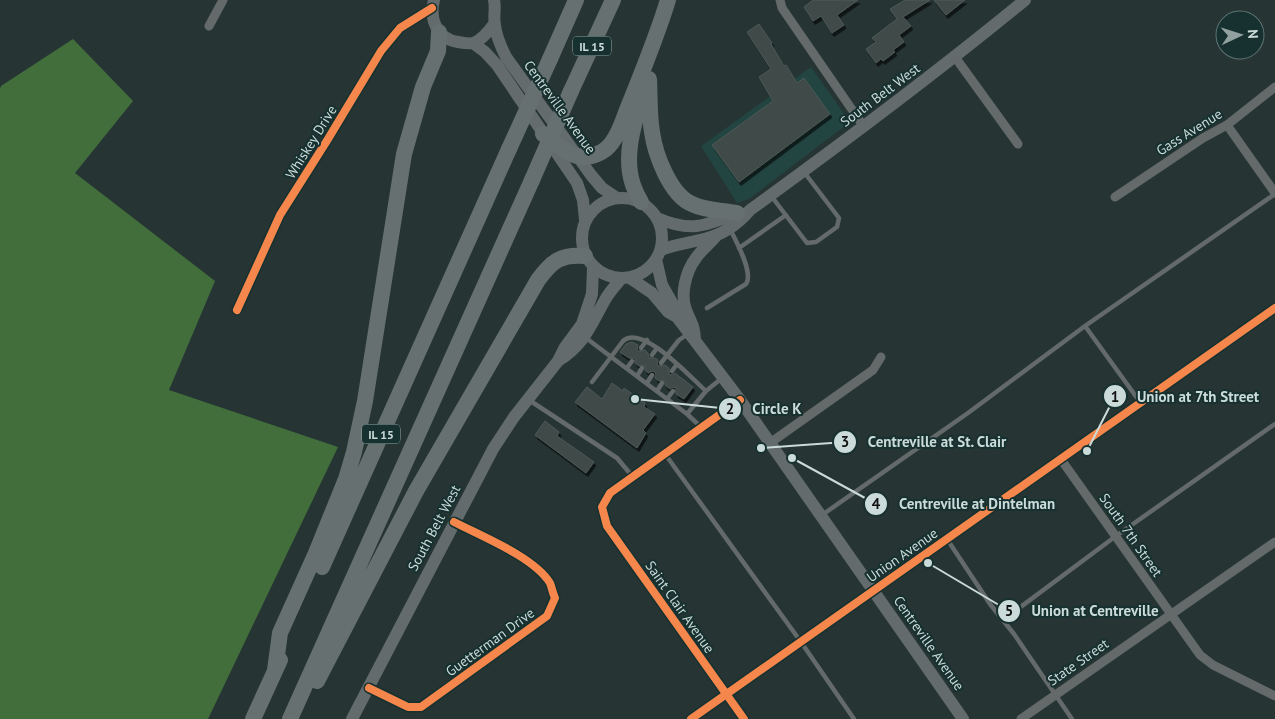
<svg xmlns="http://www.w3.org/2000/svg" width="1275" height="719" viewBox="0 0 1275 719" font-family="'PT Sans',sans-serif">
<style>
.built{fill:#224542}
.forest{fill:#426e3c}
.building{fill:#414c4a;stroke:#4c5855;filter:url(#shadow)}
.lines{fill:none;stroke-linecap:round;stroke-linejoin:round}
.lane{stroke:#646a6a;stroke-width:4.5}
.street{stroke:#646a6a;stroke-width:9}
.secondary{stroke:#636b6c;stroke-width:12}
.highway{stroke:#667070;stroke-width:16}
.highway-bridge{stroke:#667070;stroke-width:16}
.cycleway-casing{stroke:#16312f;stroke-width:11}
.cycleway{stroke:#f5874c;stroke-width:8}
.labels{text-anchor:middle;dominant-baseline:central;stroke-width:4;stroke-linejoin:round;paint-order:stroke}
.shield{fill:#16312f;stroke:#95a8a6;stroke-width:1}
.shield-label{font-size:12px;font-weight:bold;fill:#cbdbd9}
.street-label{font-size:14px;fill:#cbdbd9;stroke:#16312f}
.leader{fill:none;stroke:#cbdbd9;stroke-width:2}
.callout-dot{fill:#cbdbd9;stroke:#16312f;stroke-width:2}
.mark-label{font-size:15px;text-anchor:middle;font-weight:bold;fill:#111}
.callout-label{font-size:15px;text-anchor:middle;font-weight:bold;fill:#cbdbd9;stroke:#16312f;stroke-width:4;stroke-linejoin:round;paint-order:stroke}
</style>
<defs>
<filter id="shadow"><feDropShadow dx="2" dy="3.5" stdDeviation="0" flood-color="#0009"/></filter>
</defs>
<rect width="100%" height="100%" fill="#263534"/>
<path class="built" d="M 811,67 L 850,122 L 749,199 L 737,203 L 701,146 Z"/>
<path class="forest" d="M 73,39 L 133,101 L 75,173 L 215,281 L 169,390 L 338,447 L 208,719 L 0,719 L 0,89 L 1,86 Z"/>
<path class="building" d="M 813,0 L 858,0 L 837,15 L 844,25 L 832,33 L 821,16 L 813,21 L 804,7 Z
M 905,0 L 930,0 L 903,17 L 911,26 L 899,35 L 904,42 L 893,50 L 895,52 L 883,61 L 881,59 L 876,63 L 866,49 L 876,42 L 872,38 L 897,19 L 890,9 Z
M 934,0 L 965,0 L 946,15 Z
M 759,24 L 772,43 L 771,44 L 784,66 L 786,65 L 797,83 L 804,78 L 830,114 L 739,182 L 712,145 L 773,101 L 759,77 L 771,69 L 747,32 Z
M 632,342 L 638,345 L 637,349 L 639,351 L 645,350 L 648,353 L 649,358 L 655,358 L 658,360 L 657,364 L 659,366 L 665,365 L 669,368 L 669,374 L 672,375 L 675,373 L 693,387 L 684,399 L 676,394 L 676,388 L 673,387 L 670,389 L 665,385 L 665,380 L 659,381 L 655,378 L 656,375 L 655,372 L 652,371 L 648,373 L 645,370 L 645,365 L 639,366 L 635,363 L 635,358 L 629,358 L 620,352 L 626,344 Z
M 612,383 L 623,391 L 624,388 L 645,403 L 644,407 L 655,414 L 643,430 L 646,433 L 637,448 L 575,402 L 587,387 L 602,399 Z
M 545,421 L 559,432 L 557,436 L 594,462 L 586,473 L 535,435 Z"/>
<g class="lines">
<path class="lane" d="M 772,197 L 807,243 L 816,242 L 837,227 L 839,218 L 804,172
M 739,248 L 786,215
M 707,308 L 746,284 C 754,273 736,241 730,229
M 586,338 L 687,414 L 702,428
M 641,348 L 647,340
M 652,355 L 657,348
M 661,363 L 679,340 L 688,334
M 627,368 L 632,361
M 672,371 L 677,364
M 637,376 L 642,368
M 592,382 L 623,341 C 642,323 691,378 706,391
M 647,383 L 652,375
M 657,391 L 662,383
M 667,399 L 673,391
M 529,400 L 617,458 L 633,477
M 1140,402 L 1085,326 L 1275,194
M 687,414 L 706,391 L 722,378
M 665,454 L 801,642 L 854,719
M 822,515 L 968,413 L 1085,326
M 947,539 L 990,604 L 1014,634 L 1072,719
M 1003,620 L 1116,536 L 1275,424"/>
<path class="street" d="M 780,0 L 782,8 L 864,127
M 209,26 L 223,0
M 955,57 L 1018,144
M 1227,125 L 1275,193
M 1115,197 L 1203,138 L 1227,125 L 1275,87
M 237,310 L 280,215 L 328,139 L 381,51 L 400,28 L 432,8
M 740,400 L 610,493 L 602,507 L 607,526 L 744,719
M 770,443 L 873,370 L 881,357
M 1060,458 L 1200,655 L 1213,665 L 1275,696
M 369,688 L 408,707 L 421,707 L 547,616 L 555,598 C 553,594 552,588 550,583 C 534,557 481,536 454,522
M 691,719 L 1275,308
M 1021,719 L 1275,542"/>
<path class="secondary" d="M 434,0 C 429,19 437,39 458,42 C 463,43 469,44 474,43 C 483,39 489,31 494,24
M 494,0 C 496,9 493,17 495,25 C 496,36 501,47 506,57 L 591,175 L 602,188 L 617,198
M 473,43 L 485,52 L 497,65 L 577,183 L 583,200 L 585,220
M582 238a40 40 0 1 1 80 0a40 40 0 1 1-80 0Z
M 657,218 C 692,233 705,226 738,212
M 661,250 C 675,244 689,243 704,239 C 722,235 738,224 750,210 C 844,142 936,73 1025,0
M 656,259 L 662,285 L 674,306 L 677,317 L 740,400 L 963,719
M 630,278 L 652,293 L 668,312 L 677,317
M 695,339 C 694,324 691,323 686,310 C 680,294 686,271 696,258 C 702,249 711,243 717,235
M 558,361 C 585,344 590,326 605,300 C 609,292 616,285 621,279
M 352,719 L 493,449 L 514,417 L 558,361 L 565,347 L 582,324 L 592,294 L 593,268"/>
<path class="highway" d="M 550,59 L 576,0
M 649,79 C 650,97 649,115 652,132 C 655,154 670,195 692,204 C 706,211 722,210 737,213
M 571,91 L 613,0
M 543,134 C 557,142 567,157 585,157 C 592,157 601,153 606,149 C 618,139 623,119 629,105 C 643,70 657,36 668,0
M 641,202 C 638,197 635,191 633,185 C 623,156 634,124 642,96
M 322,567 L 509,149
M 275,670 L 280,633 L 316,553 L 346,479 L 354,452 L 365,401 L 404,154 L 423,87 L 438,51 L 439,32
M 317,681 L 416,491 L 538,280 C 552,261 561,254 585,256
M 253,719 L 280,660
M 290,719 L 532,180"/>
<path class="highway-bridge" d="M 509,149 L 550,59
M 532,180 L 571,91"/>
<defs>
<path id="cycleway" d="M 237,310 L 280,215 L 328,139 L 381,51 L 400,28 L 432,8
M 740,400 L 610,493 L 602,507 L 607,526 L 744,719
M 369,688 L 408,707 L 421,707 L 547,616 L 555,598 C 553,594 552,588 550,583 C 534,557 481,536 454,522
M 691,719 L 1275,308"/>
</defs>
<use href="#cycleway" class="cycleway-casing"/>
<use href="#cycleway" class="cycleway"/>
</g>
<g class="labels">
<g class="shield">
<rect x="573" y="36.5" width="38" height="19" rx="4"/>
<rect x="362" y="424.5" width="38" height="19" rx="4"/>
</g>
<g class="shield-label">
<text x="592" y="46">IL 15</text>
<text x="381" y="434">IL 15</text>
</g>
<g class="street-label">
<text transform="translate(880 95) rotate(-37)">South Belt West</text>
<text transform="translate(560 107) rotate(54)">Centreville Avenue</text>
<text transform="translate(1189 132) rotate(-32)">Gass Avenue</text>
<text transform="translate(311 142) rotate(-58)">Whiskey Drive</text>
<text transform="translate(434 528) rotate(-62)">South Belt West</text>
<text transform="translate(1131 535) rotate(55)">South 7th Street</text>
<text transform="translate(902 555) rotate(-35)">Union Avenue</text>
<text transform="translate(680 607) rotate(55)">Saint Clair Avenue</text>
<text transform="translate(490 642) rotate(-36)">Guetterman Drive</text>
<text transform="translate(929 643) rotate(55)">Centreville Avenue</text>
<text transform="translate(1078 662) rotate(-35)">State Street</text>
</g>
</g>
<path class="leader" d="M1087 451L1115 396M635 399L730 409M761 448L845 442M792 458L876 504M928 563L1009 611"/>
<g class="callout-dot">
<circle cx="1087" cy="451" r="5"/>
<circle cx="635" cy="399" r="5"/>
<circle cx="761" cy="448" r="5"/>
<circle cx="792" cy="458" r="5"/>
<circle cx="928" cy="563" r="5"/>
<circle cx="1115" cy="396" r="12"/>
<circle cx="730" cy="409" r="12"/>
<circle cx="845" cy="442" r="12"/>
<circle cx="876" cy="504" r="12"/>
<circle cx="1009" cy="611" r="12"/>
</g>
<g class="mark-label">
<text x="1115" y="402">1</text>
<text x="730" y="414">2</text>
<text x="845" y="447">3</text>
<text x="876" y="509">4</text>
<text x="1009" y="616">5</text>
</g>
<g class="callout-label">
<text x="1198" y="402">Union at 7th Street</text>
<text x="777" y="414">Circle K</text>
<text x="937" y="447">Centreville at St. Clair</text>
<text x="977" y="509">Centreville at Dintelman</text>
<text x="1095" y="616">Union at Centreville</text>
</g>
<g transform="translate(1240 35) rotate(86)"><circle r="24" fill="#16312f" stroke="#5e7573"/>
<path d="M0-4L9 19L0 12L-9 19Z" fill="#91a19f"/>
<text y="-8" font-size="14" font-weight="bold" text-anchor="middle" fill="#cbdbd9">N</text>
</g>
</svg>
